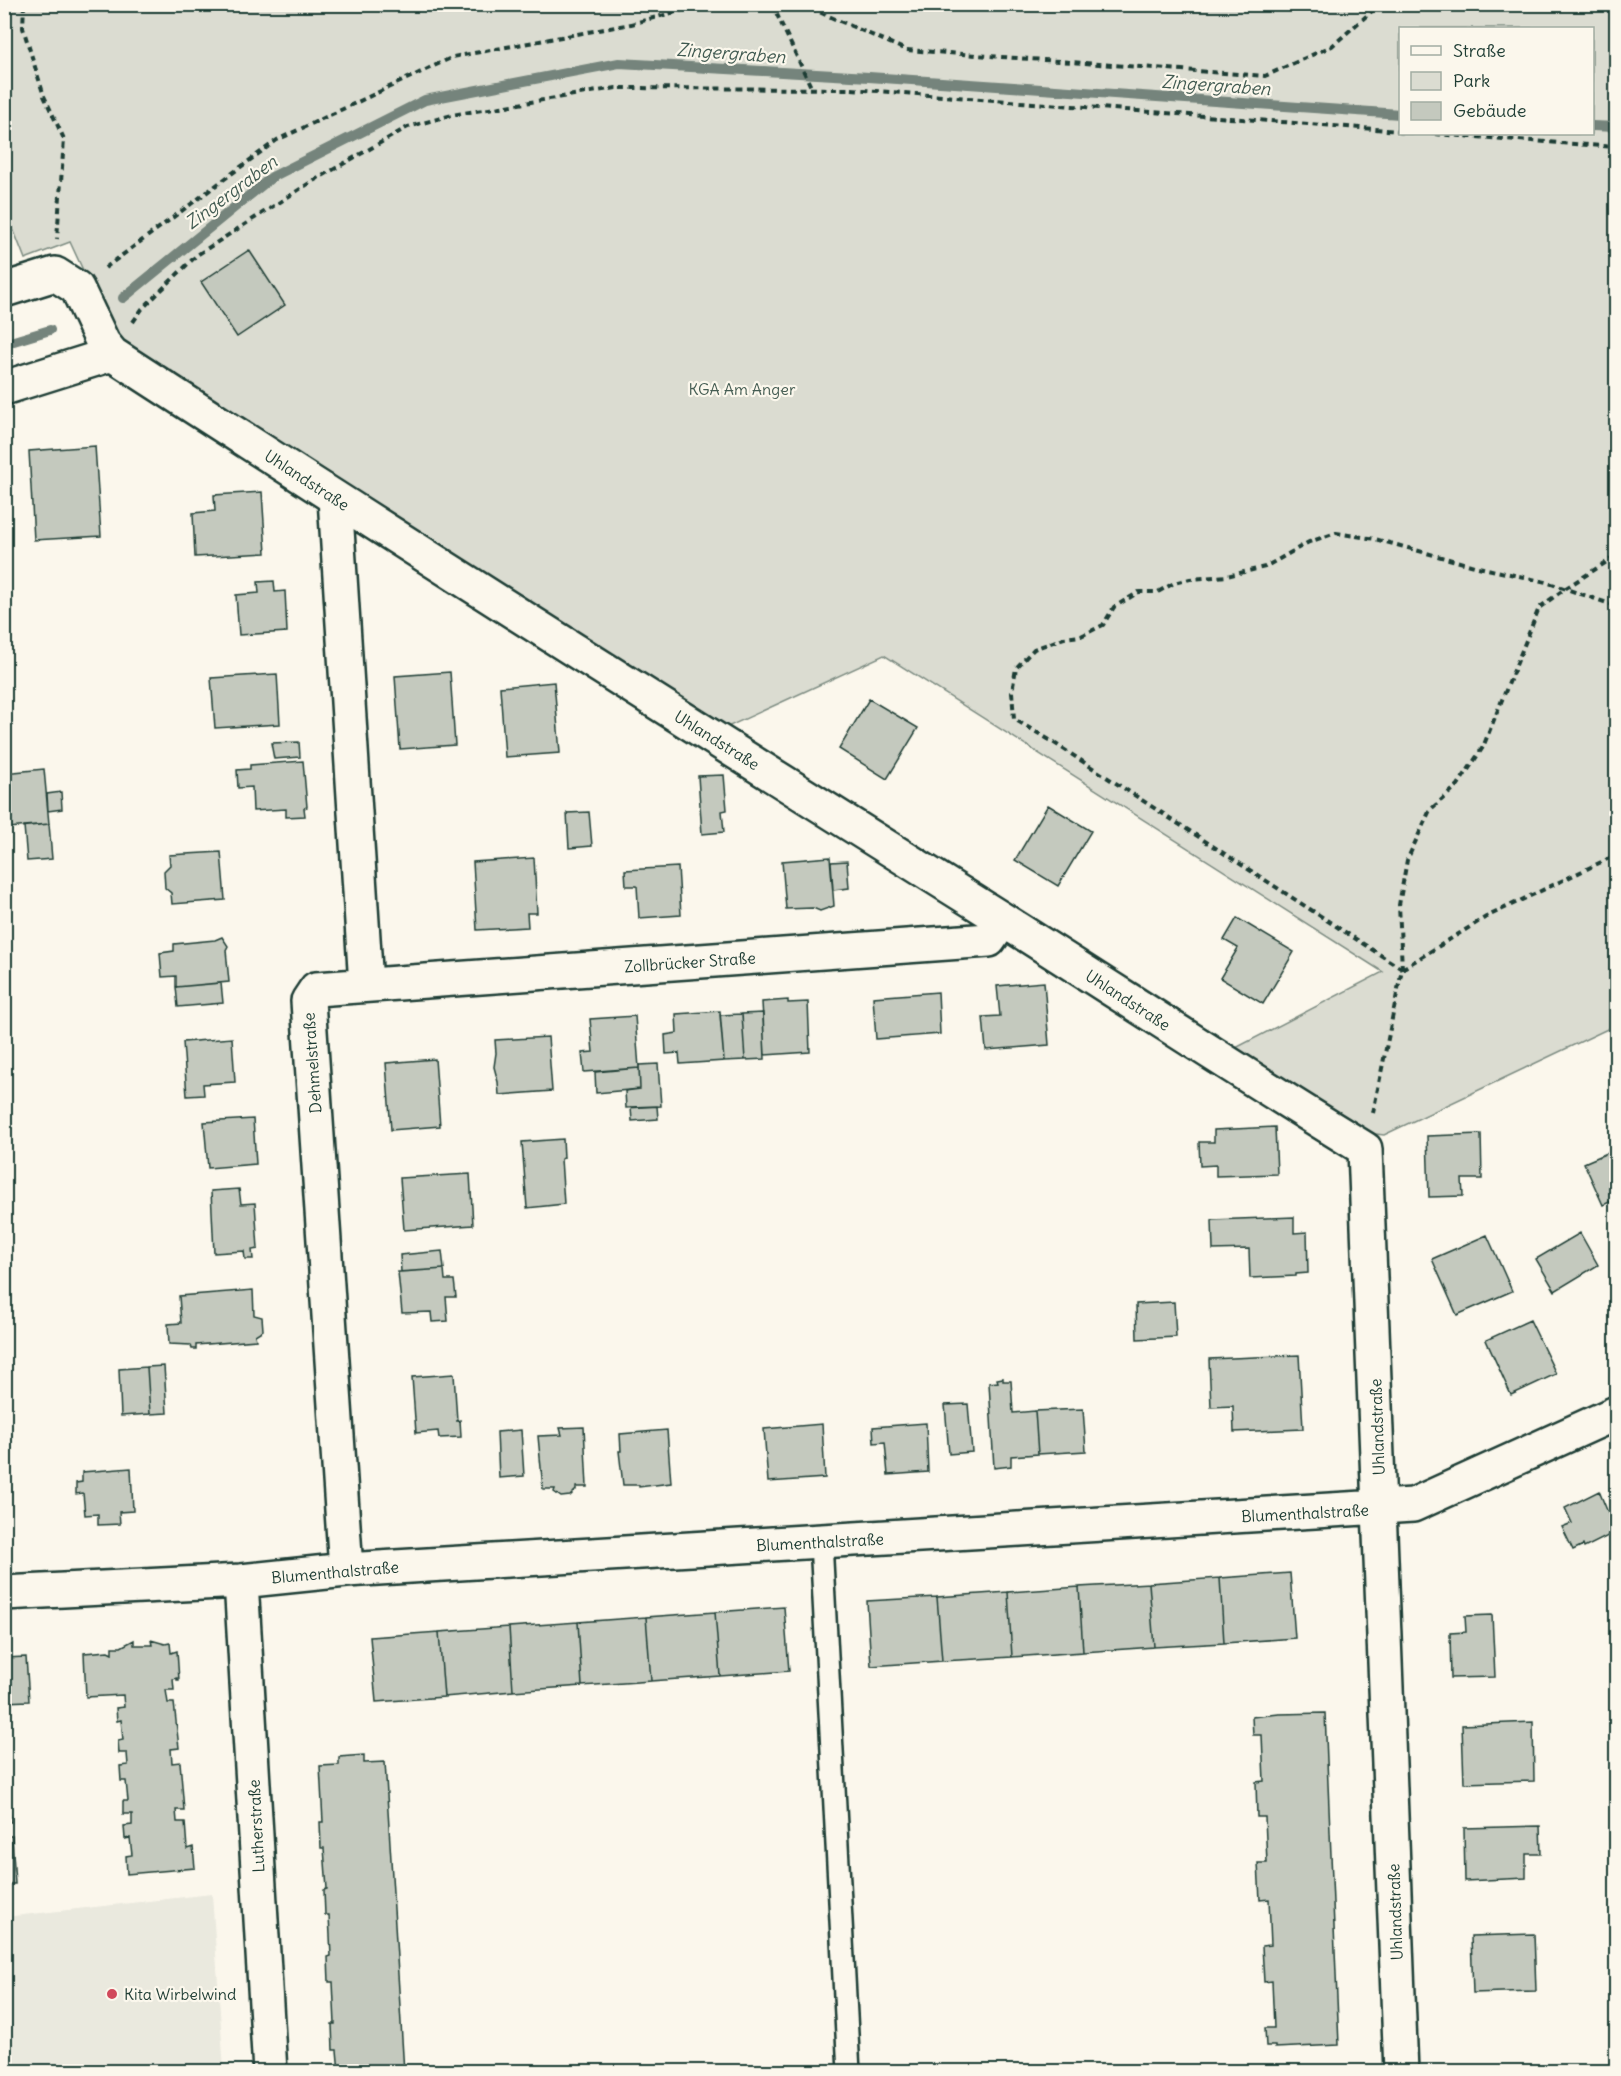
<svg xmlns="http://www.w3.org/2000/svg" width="1621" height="2076" viewBox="0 0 1621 2076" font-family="Delius,sans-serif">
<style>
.built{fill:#eae9de}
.green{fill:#dbdcd1;stroke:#7d8c82;stroke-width:1.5;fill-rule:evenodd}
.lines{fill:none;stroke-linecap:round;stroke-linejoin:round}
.stream{stroke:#74847b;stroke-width:10}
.building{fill:#c4c9be;stroke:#1f3d34;stroke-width:1.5}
.service-casing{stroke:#1f3d34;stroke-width:26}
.minor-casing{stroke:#1f3d34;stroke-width:38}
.path{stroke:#1f3d34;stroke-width:4;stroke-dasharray:6 4.5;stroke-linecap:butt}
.service{stroke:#fbf7ec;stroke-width:21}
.minor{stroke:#fbf7ec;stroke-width:33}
.poi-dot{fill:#d1495b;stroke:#fbf7ec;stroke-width:2}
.labels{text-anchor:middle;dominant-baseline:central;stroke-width:4.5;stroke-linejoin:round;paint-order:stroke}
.park-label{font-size:16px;fill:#455d53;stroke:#fbf7ec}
.street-label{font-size:16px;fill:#1f3d34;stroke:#fbf7ec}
.poi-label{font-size:16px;fill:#1f3d34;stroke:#fbf7ec;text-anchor:start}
.water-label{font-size:18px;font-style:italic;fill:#425b52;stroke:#fbf7ec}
</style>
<rect width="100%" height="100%" fill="#fbf7ec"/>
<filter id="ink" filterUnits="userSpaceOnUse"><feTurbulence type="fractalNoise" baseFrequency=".0167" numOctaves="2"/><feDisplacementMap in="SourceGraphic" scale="12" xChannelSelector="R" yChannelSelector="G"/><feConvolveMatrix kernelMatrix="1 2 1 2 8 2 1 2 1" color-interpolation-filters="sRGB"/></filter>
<g filter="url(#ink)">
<path class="built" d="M 212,1894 L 224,2071 L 5,2071 L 5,1917 Z"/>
<path class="green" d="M 5,5 L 1616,5 L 1616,1025 L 1384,1135 L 1360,1132 L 1226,1053 L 1383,972 L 884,655 L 721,730 L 120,350 L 70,242 L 25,259 L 5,208 ZM 1400,28 L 1592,28 L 1592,134 L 1400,134 Z"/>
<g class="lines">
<path class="stream" d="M 1592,126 L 1616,127
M 123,298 L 272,177 L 425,100 L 619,63 L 869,77 L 1400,114
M 4,344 L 50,330"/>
</g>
<path class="building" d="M 249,250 L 285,305 L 237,337 L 201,282 Z
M 95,446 L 101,536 L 34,540 L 29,451 Z
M 262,492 L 266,553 L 195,557 L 193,513 L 215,511 L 214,495 Z
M 274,581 L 275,592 L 285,591 L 287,632 L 239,635 L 236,595 L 259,593 L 258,582 Z
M 450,672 L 455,745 L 400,749 L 395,676 Z
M 277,674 L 280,724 L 215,728 L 211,678 Z
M 554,682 L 560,753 L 505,757 L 500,687 Z
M 869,699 L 918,728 L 887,779 L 839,749 Z
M 299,742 L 300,757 L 274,759 L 271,743 Z
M 303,761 L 307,807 L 304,808 L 305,816 L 286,817 L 286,809 L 253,811 L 252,787 L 238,788 L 237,770 L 250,769 L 250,765 Z
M 44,769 L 49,824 L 9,828 L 4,773 Z
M 724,775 L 727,810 L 722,811 L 724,832 L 702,834 L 698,776 Z
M 61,792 L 62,809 L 48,811 L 47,794 Z
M 1048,805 L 1091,831 L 1058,886 L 1015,860 Z
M 589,812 L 592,846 L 569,848 L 567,813 Z
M 49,824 L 52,859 L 27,861 L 24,826 Z
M 221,852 L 225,900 L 172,904 L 171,893 L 165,888 L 164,871 L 170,865 L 169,855 Z
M 830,857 L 834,906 L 820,911 L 813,908 L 786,909 L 782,861 Z
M 534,858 L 537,913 L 527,913 L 528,927 L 477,930 L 473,862 Z
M 847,861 L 849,888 L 833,890 L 831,862 Z
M 678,867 L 681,915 L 639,918 L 637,886 L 626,886 L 625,870 Z
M 1237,918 L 1294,952 L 1263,1004 L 1220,978 L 1238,948 L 1224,940 Z
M 222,937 L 228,946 L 226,950 L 229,982 L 176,987 L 176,976 L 162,977 L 160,953 L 174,951 L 174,944 L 215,940 Z
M 1044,982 L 1049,1045 L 986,1050 L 983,1017 L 1000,1016 L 997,986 Z
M 221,983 L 223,1003 L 178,1007 L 176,987 Z
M 938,992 L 940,1034 L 876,1039 L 873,997 Z
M 788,1000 L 788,1003 L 808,1002 L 810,1052 L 765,1055 L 762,1002 Z
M 720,1011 L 724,1061 L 680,1064 L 679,1053 L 666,1054 L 665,1035 L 677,1033 L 676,1014 Z
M 763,1013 L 765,1059 L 745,1060 L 742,1014 Z
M 742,1014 L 745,1060 L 724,1061 L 720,1015 Z
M 635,1016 L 639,1068 L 584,1072 L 582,1053 L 593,1052 L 590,1019 Z
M 548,1037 L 552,1091 L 499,1095 L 498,1082 L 494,1067 L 496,1053 L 495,1040 Z
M 232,1038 L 235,1082 L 203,1084 L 204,1095 L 187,1096 L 183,1042 Z
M 435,1059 L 440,1126 L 391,1130 L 386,1063 Z
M 658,1064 L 661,1106 L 626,1108 L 625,1091 L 640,1089 L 639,1065 Z
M 639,1068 L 640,1089 L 596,1093 L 595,1072 Z
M 657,1106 L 658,1119 L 632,1121 L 631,1107 Z
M 253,1119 L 256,1164 L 208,1168 L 204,1122 Z
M 1275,1127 L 1277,1174 L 1216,1176 L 1216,1165 L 1200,1166 L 1199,1142 L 1214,1142 L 1214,1130 Z
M 1481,1134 L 1482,1179 L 1462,1179 L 1463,1196 L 1429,1197 L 1427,1136 Z
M 563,1139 L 564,1158 L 561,1159 L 564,1204 L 527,1208 L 522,1142 Z
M 1614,1150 L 1616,1155 L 1616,1199 L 1603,1205 L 1584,1163 Z
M 470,1174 L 473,1225 L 404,1230 L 400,1178 Z
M 239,1189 L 241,1204 L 255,1203 L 258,1249 L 252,1250 L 253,1259 L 245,1259 L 244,1251 L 214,1253 L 211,1191 Z
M 1294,1217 L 1294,1233 L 1307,1232 L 1308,1273 L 1296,1274 L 1296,1276 L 1250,1278 L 1249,1249 L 1213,1250 L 1212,1220 Z
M 1580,1233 L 1598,1265 L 1555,1291 L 1536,1259 Z
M 1487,1235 L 1512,1291 L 1457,1315 L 1432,1259 Z
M 442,1251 L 444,1269 L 401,1272 L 400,1255 Z
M 444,1269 L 445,1280 L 454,1280 L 456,1297 L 446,1297 L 448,1321 L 432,1322 L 431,1312 L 402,1313 L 398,1272 Z
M 253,1290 L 254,1315 L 262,1317 L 263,1330 L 255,1335 L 256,1340 L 196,1345 L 196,1349 L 192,1349 L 191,1345 L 169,1344 L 168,1324 L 181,1323 L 179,1296 Z
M 1174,1302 L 1176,1337 L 1137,1339 L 1136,1304 Z
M 1530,1320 L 1556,1374 L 1511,1395 L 1486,1340 Z
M 1299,1355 L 1303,1429 L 1234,1432 L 1233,1406 L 1211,1407 L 1209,1359 Z
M 164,1366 L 167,1413 L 150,1414 L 147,1367 Z
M 147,1367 L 150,1414 L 121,1416 L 119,1369 Z
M 454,1374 L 457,1421 L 460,1420 L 461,1437 L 439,1438 L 438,1431 L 416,1433 L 412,1377 Z
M 1003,1378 L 1003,1381 L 1011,1381 L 1013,1413 L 1035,1411 L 1038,1454 L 1011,1456 L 1011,1466 L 994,1468 L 989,1383 L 998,1382 L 997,1379 Z
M 968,1404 L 972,1452 L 949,1454 L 945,1405 Z
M 1083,1409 L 1086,1451 L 1038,1454 L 1035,1411 Z
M 926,1423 L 928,1472 L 888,1475 L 885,1442 L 874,1443 L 873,1427 Z
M 822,1424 L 825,1478 L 768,1482 L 764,1429 Z
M 584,1427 L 587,1487 L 576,1487 L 576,1490 L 570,1496 L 561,1497 L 554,1492 L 555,1489 L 543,1489 L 538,1436 L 562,1435 L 560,1428 Z
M 521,1430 L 524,1476 L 499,1478 L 497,1432 Z
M 667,1430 L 671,1483 L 639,1487 L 639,1485 L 623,1485 L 619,1451 L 621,1451 L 620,1434 Z
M 131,1468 L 133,1511 L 119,1512 L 120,1524 L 98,1525 L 98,1514 L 85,1515 L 83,1493 L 76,1494 L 76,1483 L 82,1482 L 82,1472 Z
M 1599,1491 L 1616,1532 L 1584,1548 L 1583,1545 L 1573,1550 L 1562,1527 L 1572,1523 L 1565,1508 Z
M 1290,1573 L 1295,1638 L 1224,1643 L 1220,1578 Z
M 1220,1578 L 1224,1643 L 1154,1647 L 1149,1583 Z
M 1149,1583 L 1154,1647 L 1083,1652 L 1079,1587 Z
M 1079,1587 L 1083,1652 L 1012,1657 L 1008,1592 Z
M 1008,1592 L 1012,1657 L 942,1661 L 937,1597 Z
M 937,1597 L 942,1661 L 871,1666 L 867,1601 Z
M 784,1607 L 789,1671 L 720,1676 L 715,1612 Z
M 715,1612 L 720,1676 L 651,1681 L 646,1617 Z
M 1492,1615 L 1495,1677 L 1451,1678 L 1450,1633 L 1466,1632 L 1465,1616 Z
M 646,1617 L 651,1681 L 582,1686 L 578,1622 Z
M 578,1622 L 582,1686 L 513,1691 L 509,1627 Z
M 509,1627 L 513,1691 L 444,1697 L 439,1632 Z
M 439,1632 L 444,1697 L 376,1702 L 370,1637 Z
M 134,1640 L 134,1645 L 152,1645 L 151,1640 L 165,1644 L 170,1643 L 171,1653 L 177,1651 L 179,1680 L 177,1680 L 177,1678 L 173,1679 L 174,1690 L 166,1690 L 168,1703 L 174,1703 L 179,1748 L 171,1749 L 172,1763 L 180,1762 L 184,1810 L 176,1810 L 177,1822 L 185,1822 L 187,1849 L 193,1847 L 195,1868 L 127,1874 L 126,1856 L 132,1855 L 130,1838 L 125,1839 L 124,1826 L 132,1825 L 132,1814 L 123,1814 L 123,1801 L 128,1801 L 126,1781 L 121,1781 L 120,1766 L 128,1765 L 127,1753 L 119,1753 L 118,1741 L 123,1740 L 121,1720 L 117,1721 L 116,1708 L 124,1707 L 123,1695 L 86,1697 L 84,1653 L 108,1651 L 112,1653 L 112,1647 L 121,1647 Z
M 26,1657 L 29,1701 L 4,1702 L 4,1658 Z
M 1325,1713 L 1339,2045 L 1275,2048 L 1275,2046 L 1266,2046 L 1265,2028 L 1274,2028 L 1272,1981 L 1264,1982 L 1262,1946 L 1271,1945 L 1269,1899 L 1260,1900 L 1258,1863 L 1267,1863 L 1265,1817 L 1257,1817 L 1256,1782 L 1264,1781 L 1262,1735 L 1253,1735 L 1252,1717 L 1279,1714 Z
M 1533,1722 L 1534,1781 L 1464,1783 L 1462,1725 Z
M 364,1755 L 364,1763 L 385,1762 L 404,2072 L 339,2072 L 337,2050 L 333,2050 L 332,2024 L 335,2024 L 333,1982 L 329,1982 L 328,1957 L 331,1956 L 329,1915 L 325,1915 L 324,1890 L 327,1889 L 324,1848 L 321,1848 L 320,1822 L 323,1822 L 320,1766 L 339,1765 L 339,1757 Z
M 4,1775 L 7,1775 L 11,1822 L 4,1822 Z
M 1540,1826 L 1541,1854 L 1526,1854 L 1526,1878 L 1465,1881 L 1464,1828 Z
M 4,1828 L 5,1836 L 12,1836 L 15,1884 L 8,1884 L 8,1890 L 4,1890 Z
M 1534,1934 L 1536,1991 L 1473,1993 L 1471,1936 Z"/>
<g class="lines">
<defs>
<path id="service" d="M 821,1542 L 849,2072"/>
<path id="minor" d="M 4,290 L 55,274 L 77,288 L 103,343 L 112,354 C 406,545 703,732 1000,918 C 1122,995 1242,1074 1365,1149 L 1401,2072
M 4,388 L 112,354
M 335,498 L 366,985
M 346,1570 L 308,1001 L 316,989 L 989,940 L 1003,920
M 241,1581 L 270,2072
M 4,1593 L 241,1581 L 346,1570 L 1413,1505 L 1616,1413"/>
</defs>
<use href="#service" class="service-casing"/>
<use href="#minor" class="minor-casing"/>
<path class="path" d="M 24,4 L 23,28 L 44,96 L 64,139 L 57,239
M 772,4 L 812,89
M 801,4 L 906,50 L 1265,76 L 1332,46 L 1380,4
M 1435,134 L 1616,147
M 105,268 L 277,140 L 453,57 L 631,24 L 705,4
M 133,322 L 142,309 L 197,255 L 308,184 L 408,127 L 452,115 L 616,88 L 851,89 L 1400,131
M 1402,969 L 1048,739 L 1014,719 L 1012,692 L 1016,668 L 1034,649 L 1064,638 L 1081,636 L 1103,625 L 1114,607 L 1139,592 L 1158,592 L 1174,583 L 1190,579 L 1227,576 L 1265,567 L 1309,542 L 1336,533 L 1375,539 L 1478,567 L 1546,582 L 1616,606
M 1402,969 L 1399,905 L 1407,860 L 1430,810 L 1458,785 L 1483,747 L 1539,608 L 1566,588 L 1616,556
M 1373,1113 L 1402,969 L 1486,917 L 1616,855"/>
<use href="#service" class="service"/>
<use href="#minor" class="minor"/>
</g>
</g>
<circle class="poi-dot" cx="112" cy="1994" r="6"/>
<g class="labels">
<g class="park-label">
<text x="742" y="389">KGA Am Anger</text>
</g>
<g class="street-label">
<text transform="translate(307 480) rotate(33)">Uhlandstraße</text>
<text transform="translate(717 740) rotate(32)">Uhlandstraße</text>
<text transform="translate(690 962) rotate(-4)">Zollbrücker Straße</text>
<text transform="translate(1128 1000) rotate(33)">Uhlandstraße</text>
<text transform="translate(312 1063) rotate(-94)">Dehmelstraße</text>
<text transform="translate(1377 1427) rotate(-92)">Uhlandstraße</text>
<text transform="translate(1305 1513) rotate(-3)">Blumenthalstraße</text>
<text transform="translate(820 1542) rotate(-3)">Blumenthalstraße</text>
<text transform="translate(335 1572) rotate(-5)">Blumenthalstraße</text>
<text transform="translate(256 1826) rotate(-93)">Lutherstraße</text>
<text transform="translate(1395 1912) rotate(-92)">Uhlandstraße</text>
</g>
<g class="poi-label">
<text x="124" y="1994">Kita Wirbelwind</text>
</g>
<g class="water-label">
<text transform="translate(731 53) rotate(4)">Zingergraben</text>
<text transform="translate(1216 85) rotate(4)">Zingergraben</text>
<text transform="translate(231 192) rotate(-37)">Zingergraben</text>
</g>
</g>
<rect width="1621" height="2076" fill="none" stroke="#fbf7ec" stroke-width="24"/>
<rect x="12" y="12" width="1597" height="2052" fill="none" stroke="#1f3d34" stroke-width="2" filter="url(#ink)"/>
<rect x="1399" y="27" width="195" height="108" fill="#fbf7ec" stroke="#a3ada2" stroke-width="1.5"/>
<rect x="1411" y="46" width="30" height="9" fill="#fbf7ec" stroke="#a3ada2" stroke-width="1.5"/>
<text x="1453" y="57" font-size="18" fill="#1f3d34">Straße</text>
<rect x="1411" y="72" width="30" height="18" fill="#dbdcd1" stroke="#a3ada2" stroke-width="1.5"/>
<text x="1453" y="87" font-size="18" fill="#1f3d34">Park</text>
<rect x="1411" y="102" width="30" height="18" fill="#c4c9be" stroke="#a3ada2" stroke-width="1.5"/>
<text x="1453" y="117" font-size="18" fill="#1f3d34">Gebäude</text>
</svg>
